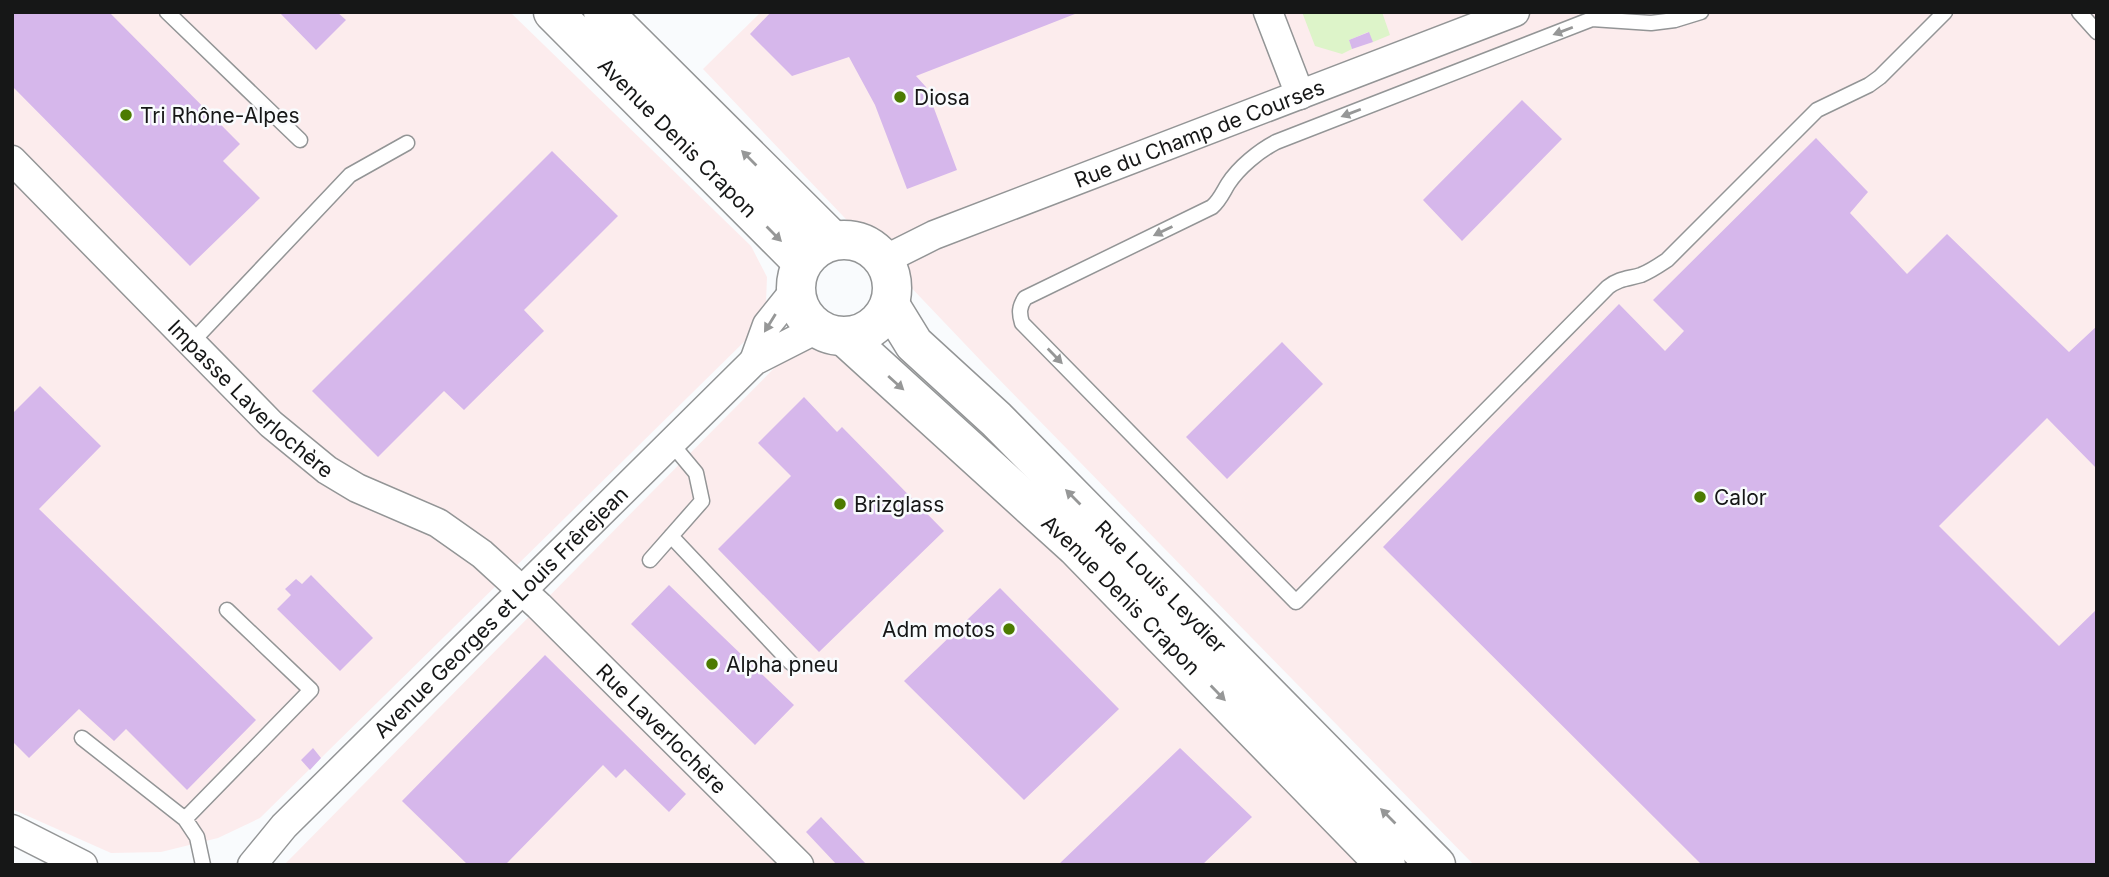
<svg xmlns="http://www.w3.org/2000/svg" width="2109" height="877" viewBox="0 0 2109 877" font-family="Inter,sans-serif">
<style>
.industrial{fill:#fceced}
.green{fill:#ddf4c9}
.building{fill:#d6b7eb}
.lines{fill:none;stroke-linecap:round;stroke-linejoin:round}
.lane-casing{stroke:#939596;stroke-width:17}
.street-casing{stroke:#939596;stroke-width:31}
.secondary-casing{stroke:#939596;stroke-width:41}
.lane{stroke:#fff;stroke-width:14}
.street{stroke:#fff;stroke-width:28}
.secondary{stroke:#fff;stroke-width:38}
.oneway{fill:#969797}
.poi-dot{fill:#4c7b01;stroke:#f9fbfd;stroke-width:2.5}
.labels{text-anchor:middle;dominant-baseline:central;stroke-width:5;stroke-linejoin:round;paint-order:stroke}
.poi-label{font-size:21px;fill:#161717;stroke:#f9fbfd;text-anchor:start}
.street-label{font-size:21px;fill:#161717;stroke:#f9fbfd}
</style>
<rect width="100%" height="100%" fill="#f9fbfd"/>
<path class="industrial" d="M 12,12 L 510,12 L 751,246 L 767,277 L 766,302 L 750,336 L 260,818 L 218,838 L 161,852 L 111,853 L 12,809 Z
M 761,12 L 2097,12 L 2097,865 L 1474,865 L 983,363 L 703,69 Z
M 818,341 L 843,348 L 869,366 L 1364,865 L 284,865 L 794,348 Z"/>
<path class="green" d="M 1302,12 L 1382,12 L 1390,35 L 1373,42 L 1368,32 L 1349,40 L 1352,49 L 1342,54 L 1315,46 Z"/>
<path class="building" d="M 12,12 L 109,12 L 240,144 L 223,161 L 260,198 L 190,266 L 12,86 Z
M 279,12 L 337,12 L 346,20 L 316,50 Z
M 771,12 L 1080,12 L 916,76 L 926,87 L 957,170 L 907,189 L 875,105 L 849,57 L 792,76 L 750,34 Z
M 1369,32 L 1373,42 L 1352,49 L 1349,40 Z
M 1522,100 L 1562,139 L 1462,241 L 1423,200 Z
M 1816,138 L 1868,192 L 1850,213 L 1907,274 L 1947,234 L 2069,352 L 2097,326 L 2097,469 L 2047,418 L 1939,526 L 2059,646 L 2097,609 L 2097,865 L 1702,865 L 1383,547 L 1619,304 L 1665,351 L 1684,331 L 1653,300 Z
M 552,151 L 618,216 L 524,310 L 544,331 L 464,410 L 444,391 L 378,457 L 312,391 Z
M 1282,342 L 1323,384 L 1227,479 L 1186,437 Z
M 40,386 L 101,446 L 39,509 L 256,720 L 187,790 L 126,729 L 114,741 L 79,709 L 29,758 L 12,741 L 12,414 Z
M 804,397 L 837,432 L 842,427 L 944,531 L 819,652 L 718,549 L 791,476 L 758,443 Z
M 311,575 L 373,638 L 340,671 L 277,609 L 291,595 L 285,589 L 296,579 L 302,584 Z
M 669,585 L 794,705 L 755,745 L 631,624 Z
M 1000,588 L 1119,709 L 1024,800 L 904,681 Z
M 545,655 L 686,794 L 669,812 L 625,769 L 616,778 L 603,765 L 505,865 L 468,865 L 402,801 Z
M 313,748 L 321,758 L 310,770 L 301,760 Z
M 1180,748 L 1252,817 L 1202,865 L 1058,865 Z
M 821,817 L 867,865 L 837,865 L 806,832 Z"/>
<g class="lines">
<defs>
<path id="lane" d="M 167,12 L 300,140
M 1701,12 L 1675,20 L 1651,23 L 1592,19 L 1276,142 C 1259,151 1239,167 1228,184 C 1223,192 1220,200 1212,207 L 1025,298 C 1019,307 1019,313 1022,323 L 1296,602 L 1608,287 C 1620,278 1628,279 1641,275 C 1651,271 1658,266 1667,260 L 1817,110 L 1869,85 L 1880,77 L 1945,12
M 2079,12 L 2097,32
M 191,343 L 350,175 L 407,143
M 671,536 L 791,663
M 650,560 L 702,501 L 696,473 L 671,443
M 82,738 L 185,819 L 197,837 L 203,865
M 185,819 L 311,690 L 227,610"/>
<g id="street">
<path d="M 1268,12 L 1300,95"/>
<path id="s1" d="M 12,160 L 271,424 L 327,470 L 357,488 L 438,523 L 482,554 L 539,606 L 799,865"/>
<path id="s2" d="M 884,260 L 934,235 L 1515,12"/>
<path d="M 754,361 L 767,325 L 795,290"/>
<path d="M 12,829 L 83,865"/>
<path id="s3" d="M 252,865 L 284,826 L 754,361 L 817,329"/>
</g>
<g id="secondary">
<path id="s4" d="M 553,12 L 802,262"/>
<path d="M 603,12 L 832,240"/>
<circle cx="844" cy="288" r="48"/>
<path id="s5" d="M 890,305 L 914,344 L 996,419 L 1436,865"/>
<path id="s6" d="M 845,337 L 1076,547 L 1386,865"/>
</g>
</defs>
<use href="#lane" class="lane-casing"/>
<use href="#street" class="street-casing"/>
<use href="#secondary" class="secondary-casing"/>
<use href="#lane" class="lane"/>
<use href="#street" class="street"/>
<use href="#secondary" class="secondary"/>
</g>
<defs><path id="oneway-solid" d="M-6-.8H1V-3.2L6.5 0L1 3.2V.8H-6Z" transform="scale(1.75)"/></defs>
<g class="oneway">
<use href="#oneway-solid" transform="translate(1563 31) rotate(159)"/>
<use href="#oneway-solid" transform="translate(1351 113) rotate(159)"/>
<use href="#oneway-solid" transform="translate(749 158) rotate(-135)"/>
<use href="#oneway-solid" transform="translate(1163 231) rotate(154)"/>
<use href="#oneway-solid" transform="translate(774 234) rotate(45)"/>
<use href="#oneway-solid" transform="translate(770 323) rotate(122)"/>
<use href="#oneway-solid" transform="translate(1055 356) rotate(46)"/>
<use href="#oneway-solid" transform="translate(896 383) rotate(42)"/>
<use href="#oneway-solid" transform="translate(1073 497) rotate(-135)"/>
<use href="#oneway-solid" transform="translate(1218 693) rotate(46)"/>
<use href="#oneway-solid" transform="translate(1388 816) rotate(-135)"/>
</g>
<g class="poi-dot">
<circle cx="900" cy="97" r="7"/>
<circle cx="126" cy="115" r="7"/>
<circle cx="1700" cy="497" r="7"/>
<circle cx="840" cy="504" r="7"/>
<circle cx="1009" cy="629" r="7"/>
<circle cx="712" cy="664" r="7"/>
</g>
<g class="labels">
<g class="poi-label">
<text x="914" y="97">Diosa</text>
<text x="140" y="115">Tri Rhône-Alpes</text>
<text x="1714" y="497">Calor</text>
<text x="854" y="504">Brizglass</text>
<text x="995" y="629" text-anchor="end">Adm motos</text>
<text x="726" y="664">Alpha pneu</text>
</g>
<g class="street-label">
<text stroke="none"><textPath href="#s2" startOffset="340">Rue du Champ de Courses</textPath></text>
<text stroke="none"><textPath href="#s4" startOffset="177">Avenue Denis Crapon</textPath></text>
<text stroke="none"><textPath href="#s1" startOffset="338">Impasse Laverlochère</textPath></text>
<text stroke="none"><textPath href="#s5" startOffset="392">Rue Louis Leydier</textPath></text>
<text stroke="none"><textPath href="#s6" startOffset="378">Avenue Denis Crapon</textPath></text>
<text stroke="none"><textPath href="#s3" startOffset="355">Avenue Georges et Louis Frêrejean</textPath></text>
<text stroke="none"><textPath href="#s1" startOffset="870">Rue Laverlochère</textPath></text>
</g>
</g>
<rect width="2109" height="877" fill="none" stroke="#161717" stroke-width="28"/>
</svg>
